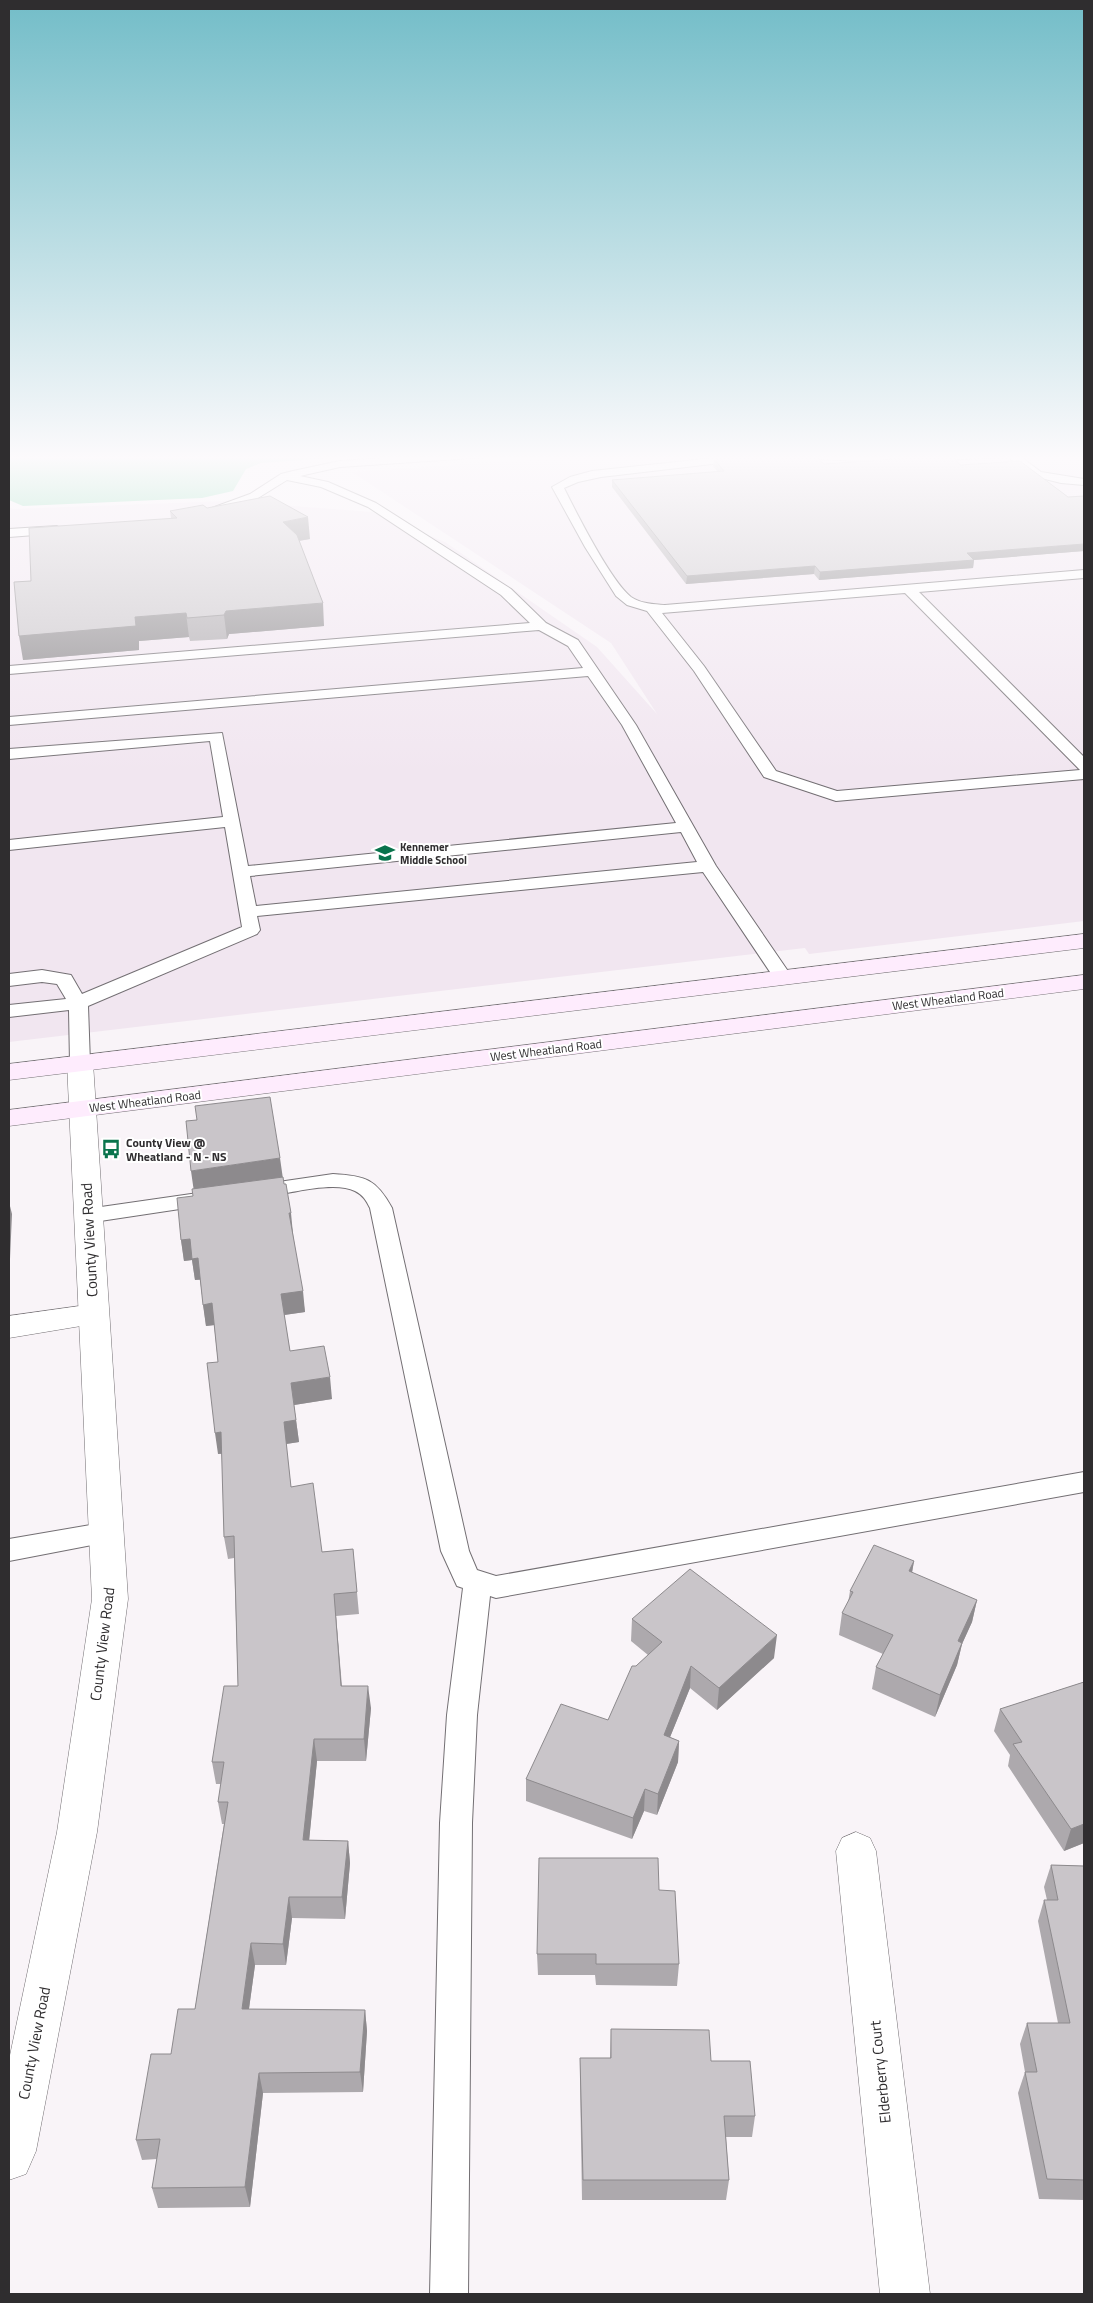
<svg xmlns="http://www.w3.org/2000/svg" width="1093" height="2303" viewBox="0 0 1093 2303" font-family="'Titillium Web',sans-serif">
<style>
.built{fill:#f1e6f0}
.forest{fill:#6fd6a3}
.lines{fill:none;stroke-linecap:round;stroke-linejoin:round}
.service-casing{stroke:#736f73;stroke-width:2}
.minor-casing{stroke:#736f73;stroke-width:1}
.tertiary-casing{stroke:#736f73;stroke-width:1}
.secondary-casing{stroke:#736f73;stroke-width:1}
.service{fill:#fff;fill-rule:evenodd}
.minor{fill:#fff;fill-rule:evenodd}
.tertiary{fill:#fff;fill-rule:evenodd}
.secondary{fill:#feecfd;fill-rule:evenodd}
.wall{fill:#ada9ad}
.shaded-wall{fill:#8d8a8d}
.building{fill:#c9c5c9;stroke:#8d8a8d}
.labels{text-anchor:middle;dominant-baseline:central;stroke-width:4;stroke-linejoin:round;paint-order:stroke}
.far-poi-label{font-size:11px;font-weight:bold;fill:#2f2d2f;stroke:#fff;text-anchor:start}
.street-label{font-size:12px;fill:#2f2d2f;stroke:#fff}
.poi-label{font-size:12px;font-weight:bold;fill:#2f2d2f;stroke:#fff;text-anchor:start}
.near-street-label{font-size:15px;fill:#2f2d2f;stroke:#fff}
</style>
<rect width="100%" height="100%" fill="#f9f4f8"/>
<path class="built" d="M 612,454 L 1084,454 L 1084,921 L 809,954 L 805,948 L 9,1042 L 9,507 L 13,509 L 227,501 L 372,512 L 445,542 L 597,647 L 657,714 L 611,643 L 352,472 Z"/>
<path class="forest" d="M 9,454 L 389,454 L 261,463 L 246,469 L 233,491 L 202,498 L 23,506 L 9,500 Z"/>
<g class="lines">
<defs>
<path id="service" d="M 443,454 L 492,454 L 487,457 L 340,467 L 300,476 L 328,482 L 376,503 L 511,589 L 546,623 L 578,640 L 636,725 L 716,866 L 792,977 L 790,981 L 776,981 L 703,872 L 257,916 L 260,930 L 257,934 L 88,1006 L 90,1063 L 87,1067 L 80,1069 L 73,1067 L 70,1063 L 69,1010 L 9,1017 L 9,1005 L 66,999 L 57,984 L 42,982 L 9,986 L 9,974 L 42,970 L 71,975 L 82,994 L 242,927 L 225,827 L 9,850 L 9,840 L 223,817 L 210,741 L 9,759 L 9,749 L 222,733 L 248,866 L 676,823 L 622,725 L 588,676 L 9,725 L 9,717 L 583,668 L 568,646 L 539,630 L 9,674 L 9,666 L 530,623 L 501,595 L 368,507 L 321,487 L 287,480 L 258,498 L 204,517 L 198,513 L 250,494 L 281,474 L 293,471 L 340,461 ZM 681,832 L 697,862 L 256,906 L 250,876 Z
M 780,454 L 895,456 L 1017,454 L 1041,472 L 1084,479 L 1084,485 L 1061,483 L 1033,476 L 1008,457 L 895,462 L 785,458 L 781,457 Z
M 742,455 L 746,456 L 746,460 L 601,477 L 578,482 L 564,488 C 577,514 610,580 631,597 C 641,604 654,604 665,605 L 1084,570 L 1084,578 L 919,592 L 1084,757 L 1084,779 L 836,801 L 764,777 L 694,671 L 647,611 L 627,605 L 616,596 L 585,547 L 552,487 L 570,477 L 592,471 ZM 905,593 L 1079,769 L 1080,770 L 837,791 L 776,771 L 704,666 L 662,613 Z
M 57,526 L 63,530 L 61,533 L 9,537 L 9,529 Z
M 333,1174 C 366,1176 376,1179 392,1208 L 469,1551 L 477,1570 L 496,1576 L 1084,1472 L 1084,1492 L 496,1598 L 490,1596 L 477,1715 L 472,1823 L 468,2294 L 430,2294 L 440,1823 L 447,1715 L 463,1588 L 457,1586 L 441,1551 L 370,1208 C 366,1200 363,1195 355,1191 C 333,1180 282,1195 258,1199 L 250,1197 L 247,1192 L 250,1187 L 258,1185 Z
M 205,1192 L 213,1194 L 216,1199 L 213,1204 L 87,1223 L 79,1221 L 76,1216 L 79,1211 L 87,1209 Z
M 108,1522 L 118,1526 L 121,1533 L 118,1540 L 9,1561 L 9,1539 Z"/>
<path id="minor" d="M 94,1304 L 105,1308 L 109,1315 L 105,1322 L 9,1338 L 9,1316 Z
M 856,1832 L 870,1838 L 876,1851 L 930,2294 L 880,2294 L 836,1851 L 842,1838 Z"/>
<path id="tertiary" d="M 80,1055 L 89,1058 L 93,1063 L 128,1599 L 97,1832 L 36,2151 L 26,2174 L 9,2180 L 9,2060 L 57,1832 L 92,1599 L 67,1063 L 71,1058 Z"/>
<path id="secondary" d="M 1084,934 L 1084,948 L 9,1080 L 9,1064 Z
M 1084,975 L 1084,989 L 9,1126 L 9,1110 Z"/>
</defs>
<use href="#service" class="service-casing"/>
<use href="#minor" class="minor-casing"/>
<use href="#tertiary" class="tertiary-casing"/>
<use href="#secondary" class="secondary-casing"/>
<use href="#service" class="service"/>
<use href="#minor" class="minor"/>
<use href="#tertiary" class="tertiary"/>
<use href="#secondary" class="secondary"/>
</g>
<path class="wall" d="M 714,459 L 824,464 L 960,465 L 1068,497 L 1084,496 L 1084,551 L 974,560 L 973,568 L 819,580 L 814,574 L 686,584 L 612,487 L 612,480 L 718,472 L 713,466 Z
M 207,508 L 310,539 L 299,541 L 324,626 L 229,634 L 227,639 L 190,641 L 189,637 L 139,641 L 139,650 L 23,660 L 31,581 L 171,518 L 170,511 Z
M 282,1177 L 293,1234 L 305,1312 L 284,1315 L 290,1351 L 332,1399 L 294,1405 L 299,1442 L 286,1444 L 291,1487 L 322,1552 L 353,1549 L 359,1614 L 336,1616 L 342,1686 L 371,1708 L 366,1761 L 317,1761 L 309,1840 L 348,1841 L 350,1863 L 345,1919 L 292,1918 L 286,1965 L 255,1965 L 249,2009 L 365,2010 L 367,2031 L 363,2092 L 263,2093 L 250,2207 L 158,2208 L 152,2188 L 157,2159 L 142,2160 L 136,2140 L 171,2054 L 195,2009 L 224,1824 L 222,1824 L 218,1802 L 221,1784 L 216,1784 L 212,1762 L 238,1686 L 234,1558 L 228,1559 L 224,1537 L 222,1454 L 218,1454 L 218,1362 L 214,1325 L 206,1326 L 200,1280 L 195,1280 L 192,1260 L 184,1261 L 181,1240 L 193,1196 Z
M 914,1561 L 912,1573 L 977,1600 L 972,1622 L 962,1644 L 957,1665 L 935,1717 L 872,1689 L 876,1667 L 883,1654 L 839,1635 L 842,1613 L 848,1603 L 850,1591 Z
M 632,1619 L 774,1658 L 717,1710 L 690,1688 L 670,1737 L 679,1741 L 678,1762 L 657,1815 L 644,1811 L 632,1839 L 526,1801 L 526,1779 L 608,1720 L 636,1666 L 648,1655 L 631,1641 Z
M 1084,1682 L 1084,1843 L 1064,1851 L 1008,1766 L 1010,1755 L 994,1731 L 1000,1709 Z
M 1051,1865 L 1084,1866 L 1084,2200 L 1039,2199 L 1018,2093 L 1025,2072 L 1020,2044 L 1027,2023 L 1058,2023 L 1038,1921 L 1044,1900 L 1047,1900 L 1044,1887 Z
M 659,1890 L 679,1964 L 677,1986 L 596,1985 L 595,1975 L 538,1975 L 537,1954 Z
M 611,2029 L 711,2061 L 755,2116 L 752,2137 L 726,2137 L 729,2180 L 726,2200 L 582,2200 L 580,2079 L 580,2058 L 610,2058 Z"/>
<path class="shaded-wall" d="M 308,517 L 310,539 L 285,543 L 283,522 Z
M 1084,544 L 1084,551 L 974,560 L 973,568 L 819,580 L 820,572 L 967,553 Z
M 815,566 L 814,574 L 686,584 L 687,576 Z
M 323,603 L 324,626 L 229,634 L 227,639 L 224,615 L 226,611 Z
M 186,613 L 189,637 L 139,641 L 139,650 L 23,660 L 19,636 L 135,617 Z
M 280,1158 L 283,1179 L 194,1192 L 191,1171 Z
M 9,1202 L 12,1214 L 10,1259 L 9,1259 Z
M 289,1213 L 291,1213 L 293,1234 L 291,1234 Z
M 190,1239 L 198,1258 L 202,1279 L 195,1280 L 192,1260 L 184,1261 L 181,1240 Z
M 303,1291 L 305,1312 L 284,1315 L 281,1294 Z
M 212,1303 L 215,1325 L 206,1326 L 203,1305 Z
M 330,1377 L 332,1399 L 294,1405 L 291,1383 Z
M 296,1420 L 299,1442 L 286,1444 L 284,1422 Z
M 221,1432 L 225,1453 L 218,1454 L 215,1433 Z
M 914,1561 L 910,1583 L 909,1571 Z
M 334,1594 L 336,1616 L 343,1708 L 341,1686 Z
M 977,1600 L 972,1622 L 962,1644 L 957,1665 L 935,1717 L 940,1695 L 958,1641 Z
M 777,1635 L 774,1658 L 717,1710 L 719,1688 Z
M 691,1666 L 690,1688 L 662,1757 L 664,1735 Z
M 368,1686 L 371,1708 L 366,1761 L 364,1739 Z
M 314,1739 L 317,1761 L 307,1862 L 303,1840 Z
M 679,1741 L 678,1762 L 657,1815 L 658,1794 Z
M 645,1789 L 644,1811 L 632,1839 L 633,1818 Z
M 1084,1824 L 1084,1843 L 1064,1851 L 1071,1829 Z
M 348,1841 L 350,1863 L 345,1919 L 342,1897 Z
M 289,1897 L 292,1918 L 286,1965 L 283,1944 Z
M 251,1943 L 255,1965 L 246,2030 L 242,2009 Z
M 365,2010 L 367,2031 L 363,2092 L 360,2072 Z
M 259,2073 L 263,2093 L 250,2207 L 245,2187 Z"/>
<path class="building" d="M 778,454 L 813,454 L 824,464 L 951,455 L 960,465 L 1020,461 L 1068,497 L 1084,496 L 1084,544 L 967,553 L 974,560 L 820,572 L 815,566 L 687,576 L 612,480 L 724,471 L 714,459 Z
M 270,496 L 308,517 L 283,522 L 297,535 L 323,603 L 226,611 L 224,615 L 187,618 L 186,613 L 135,617 L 136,626 L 19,636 L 14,582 L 31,581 L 29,528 L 177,518 L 170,511 L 203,505 L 207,508 Z
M 270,1097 L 280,1158 L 191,1171 L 186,1121 L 197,1120 L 195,1106 Z
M 283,1177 L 284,1184 L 286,1184 L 291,1213 L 289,1213 L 303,1291 L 281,1294 L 290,1351 L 324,1346 L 330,1377 L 291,1383 L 296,1420 L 284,1422 L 291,1487 L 313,1483 L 322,1552 L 353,1549 L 357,1592 L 334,1594 L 341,1686 L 368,1686 L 364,1739 L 314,1739 L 303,1840 L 348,1841 L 342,1897 L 289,1897 L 283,1944 L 251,1943 L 242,2009 L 365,2010 L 360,2072 L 259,2073 L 245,2187 L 152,2188 L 160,2139 L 136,2140 L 151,2054 L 171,2054 L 178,2009 L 195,2009 L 228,1802 L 218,1802 L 224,1762 L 212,1762 L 224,1686 L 238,1686 L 234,1536 L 224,1537 L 221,1432 L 215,1433 L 207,1363 L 218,1362 L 212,1303 L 203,1305 L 198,1258 L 192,1259 L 190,1239 L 181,1240 L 177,1198 L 193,1196 L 192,1189 Z
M 874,1545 L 914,1561 L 909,1571 L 977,1600 L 958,1641 L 962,1643 L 940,1695 L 876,1667 L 893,1635 L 842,1613 L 853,1592 L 850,1591 Z
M 690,1569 L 777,1635 L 719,1688 L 691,1666 L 664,1735 L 679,1741 L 658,1794 L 645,1789 L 633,1818 L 526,1779 L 561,1704 L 608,1720 L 632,1666 L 636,1666 L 662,1642 L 632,1619 Z
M 1084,1682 L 1084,1824 L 1071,1829 L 1013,1744 L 1022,1742 L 1000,1709 Z
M 539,1858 L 658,1858 L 659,1890 L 675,1891 L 679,1964 L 596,1964 L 596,1954 L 537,1954 Z
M 1051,1865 L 1084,1866 L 1084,2180 L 1047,2179 L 1025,2072 L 1037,2072 L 1027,2023 L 1070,2023 L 1044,1900 L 1058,1900 Z
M 611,2029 L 709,2030 L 711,2061 L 750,2061 L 755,2116 L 724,2116 L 729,2180 L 583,2180 L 580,2058 L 611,2058 Z"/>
<linearGradient id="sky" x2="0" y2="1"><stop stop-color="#73bdc8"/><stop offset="0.59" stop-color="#fcfafc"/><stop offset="1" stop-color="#fcfafc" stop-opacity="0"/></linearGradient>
<rect width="1093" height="776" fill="url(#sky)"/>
<defs>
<symbol id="school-bare" viewBox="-9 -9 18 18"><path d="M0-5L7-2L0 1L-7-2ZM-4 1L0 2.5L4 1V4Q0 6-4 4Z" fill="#09734c" stroke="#fff" stroke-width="2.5" paint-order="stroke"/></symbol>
<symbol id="bus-bare" viewBox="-9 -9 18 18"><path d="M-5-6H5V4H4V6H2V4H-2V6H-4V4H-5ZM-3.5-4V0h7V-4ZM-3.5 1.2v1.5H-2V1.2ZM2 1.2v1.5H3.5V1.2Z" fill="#09734c" stroke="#fff" stroke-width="2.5" paint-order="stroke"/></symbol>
</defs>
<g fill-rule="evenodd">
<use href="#school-bare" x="371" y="839" width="28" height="28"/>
<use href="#bus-bare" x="97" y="1135" width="28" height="28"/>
</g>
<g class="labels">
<g class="far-poi-label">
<text x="400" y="847">Kennemer<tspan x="400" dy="13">Middle School</tspan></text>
</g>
<g class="street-label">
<text transform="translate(948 999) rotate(-7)">West Wheatland Road</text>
<text transform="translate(546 1050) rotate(-7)">West Wheatland Road</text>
<text transform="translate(145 1101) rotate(-7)">West Wheatland Road</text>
</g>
<g class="poi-label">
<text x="126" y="1142">County View @<tspan x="126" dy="14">Wheatland - N - NS</tspan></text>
</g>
<g class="near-street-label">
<text transform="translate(89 1240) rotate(-93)">County View Road</text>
<text transform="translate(102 1644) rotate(-83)">County View Road</text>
<text transform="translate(34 2043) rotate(-79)">County View Road</text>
<text transform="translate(880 2072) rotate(-96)">Elderberry Court</text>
</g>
</g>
<rect width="1093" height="2303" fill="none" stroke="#2f2d2f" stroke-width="20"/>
</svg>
